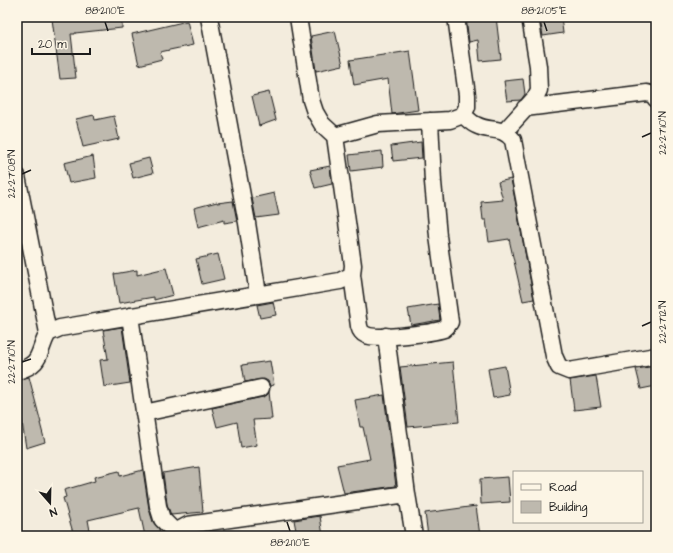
<svg xmlns="http://www.w3.org/2000/svg" width="673" height="553" viewBox="0 0 673 553" font-family="'Architects Daughter',sans-serif">
<style>
.building{fill:#beb9ae;stroke:#1c1c1c}
.lines{fill:none;stroke-linecap:round;stroke-linejoin:round}
.street-casing{stroke:#1c1c1c;stroke-width:19}
.street{stroke:#fcf5e5;stroke-width:16}
.ticks{fill:none;stroke:#1c1c1c;stroke-width:1.5}
.neatline{fill:none;stroke:#1c1c1c;stroke-width:1.5}
.ticks-label{font-size:10px;text-anchor:middle;fill:#1c1c1c}
</style>
<rect width="100%" height="100%" fill="#f3ecdd"/>
<filter id="ink" filterUnits="userSpaceOnUse"><feTurbulence type="fractalNoise" baseFrequency=".025" numOctaves="2"/><feDisplacementMap in="SourceGraphic" scale="8" xChannelSelector="R" yChannelSelector="G"/><feConvolveMatrix kernelMatrix="1 2 1 2 8 2 1 2 1" color-interpolation-filters="sRGB"/></filter>
<g filter="url(#ink)">
<path class="building" d="M 65,17 L 122,17 L 122,28 L 75,33 L 75,34 L 71,34 L 76,78 L 60,79 L 52,19 Z
M 466,17 L 496,17 L 501,59 L 480,61 L 478,40 L 469,42 Z
M 553,17 L 561,17 L 563,33 L 543,36 L 540,19 Z
M 187,21 L 193,45 L 160,52 L 162,59 L 139,65 L 132,34 Z
M 335,31 L 343,65 L 316,71 L 311,36 Z
M 410,51 L 418,110 L 392,114 L 388,79 L 354,85 L 350,60 Z
M 523,79 L 525,94 L 521,100 L 507,101 L 504,81 Z
M 269,92 L 276,120 L 259,126 L 252,96 Z
M 94,115 L 95,120 L 114,116 L 119,139 L 83,147 L 76,119 Z
M 421,142 L 422,158 L 393,161 L 391,146 Z
M 382,151 L 383,167 L 351,171 L 349,155 Z
M 93,156 L 96,178 L 69,183 L 64,163 Z
M 149,158 L 153,173 L 133,178 L 129,163 Z
M 330,166 L 332,184 L 315,188 L 310,170 Z
M 511,179 L 534,299 L 523,301 L 509,239 L 489,242 L 486,220 L 483,220 L 481,202 L 503,200 L 498,182 Z
M 274,193 L 279,215 L 256,218 L 252,198 Z
M 233,201 L 237,221 L 224,223 L 224,220 L 198,227 L 194,208 L 217,202 L 217,203 Z
M 218,254 L 224,279 L 202,284 L 196,259 Z
M 166,268 L 173,295 L 154,300 L 154,297 L 119,303 L 114,274 L 137,270 L 137,275 Z
M 273,302 L 276,315 L 260,318 L 257,305 Z
M 438,304 L 440,320 L 411,325 L 408,309 Z
M 122,327 L 130,383 L 104,387 L 100,360 L 108,359 L 103,330 Z
M 270,361 L 274,385 L 270,386 L 268,381 L 264,379 L 245,382 L 242,365 Z
M 453,362 L 459,422 L 408,427 L 400,367 Z
M 505,366 L 510,395 L 493,398 L 488,369 Z
M 656,366 L 656,386 L 641,389 L 636,369 Z
M 596,376 L 601,407 L 574,410 L 570,380 Z
M 29,377 L 41,423 L 40,423 L 45,442 L 26,448 L 17,389 L 17,380 Z
M 269,392 L 272,419 L 253,420 L 257,445 L 241,448 L 237,422 L 217,427 L 212,408 L 263,397 L 267,395 Z
M 384,395 L 396,486 L 344,493 L 337,465 L 370,459 L 363,427 L 360,427 L 355,400 Z
M 199,467 L 203,512 L 171,515 L 167,504 L 163,473 Z
M 143,470 L 149,509 L 153,522 L 159,529 L 160,536 L 145,536 L 139,508 L 88,520 L 91,536 L 74,536 L 63,498 L 66,497 L 64,490 L 95,481 L 94,477 L 119,471 L 120,476 Z
M 508,477 L 510,502 L 481,504 L 480,479 Z
M 476,506 L 480,536 L 428,536 L 425,513 Z
M 320,516 L 323,536 L 297,536 L 294,520 Z"/>
<g class="lines">
<defs>
<path id="street" d="M 209,17 L 247,223 L 258,294
M 525,108 L 647,93 L 653,95 L 656,99
M 463,115 C 467,118 471,123 476,125 C 491,133 501,125 513,140 L 554,356 L 559,367 L 569,371 L 656,356
M 505,131 L 535,98 L 539,90 L 538,66 L 530,17
M 335,136 L 378,124 L 450,120 L 463,115 L 467,107 L 467,95 L 456,17
M 17,176 L 48,333
M 352,275 L 359,326 C 360,330 361,333 366,335 C 376,340 432,333 444,329 C 447,327 448,325 450,322 L 438,236 L 433,182 L 430,121
M 130,316 L 158,506 L 162,519 L 175,532 L 175,536
M 386,336 L 407,494 L 414,536
M 17,371 C 43,364 37,353 48,333 L 60,328 L 340,281 L 352,275 L 353,265 L 335,136 L 322,124 L 315,112 L 311,100 L 298,17
M 144,413 L 261,388
M 175,532 L 188,525 L 407,494"/>
</defs>
<use href="#street" class="street-casing"/>
<use href="#street" class="street"/>
</g>
</g>
<path class="ticks" d="M 105,22 L 108,31M 544,22 L 547,31M 642,137 L 651,133M 22,174 L 31,170M 642,326 L 651,322M 22,362 L 31,359M 287,522 L 290,531"/>
<rect width="673" height="553" fill="none" stroke="#fcf5e5" stroke-width="44"/>
<rect x="513" y="471" width="130" height="52" fill="#fcf5e5" stroke="#a29e95"/>
<rect x="521" y="484" width="20" height="6" fill="#fcf5e5" stroke="#a29e95"/>
<text x="549" y="491" font-size="12" fill="#1c1c1c">Road</text>
<rect x="521" y="501" width="20" height="12" fill="#beb9ae" stroke="#a29e95"/>
<text x="549" y="511" font-size="12" fill="#1c1c1c">Building</text>
<g transform="translate(50 503) rotate(160)" stroke="#fcf5e5" stroke-width="3" paint-order="stroke">
<path d="M0-3L7 15L0 10L-7 15Z" fill="#1c1c1c"/>
<text y="-6" font-size="11" font-weight="bold" text-anchor="middle" fill="#1c1c1c">N</text>
</g>
<path d="M32 48v6h58v-6" fill="none" stroke="#1c1c1c" stroke-width="2"/>
<text x="38" y="48" font-size="12" fill="#1c1c1c" stroke="#fcf5e5" stroke-width="3" paint-order="stroke">20 m</text>
<rect x="22" y="22" width="629" height="509" class="neatline"/>
<g class="ticks-label">
<text x="105" y="14">88°21'10"E</text>
<text x="544" y="14">88°21'05"E</text>
<text transform="translate(662 133) rotate(-90)" y="4">22°27'10"N</text>
<text transform="translate(11 174) rotate(-90)" y="4">22°27'08"N</text>
<text transform="translate(662 322) rotate(-90)" y="4">22°27'12"N</text>
<text transform="translate(11 362) rotate(-90)" y="4">22°27'10"N</text>
<text x="290" y="546">88°21'10"E</text>
</g>
</svg>
